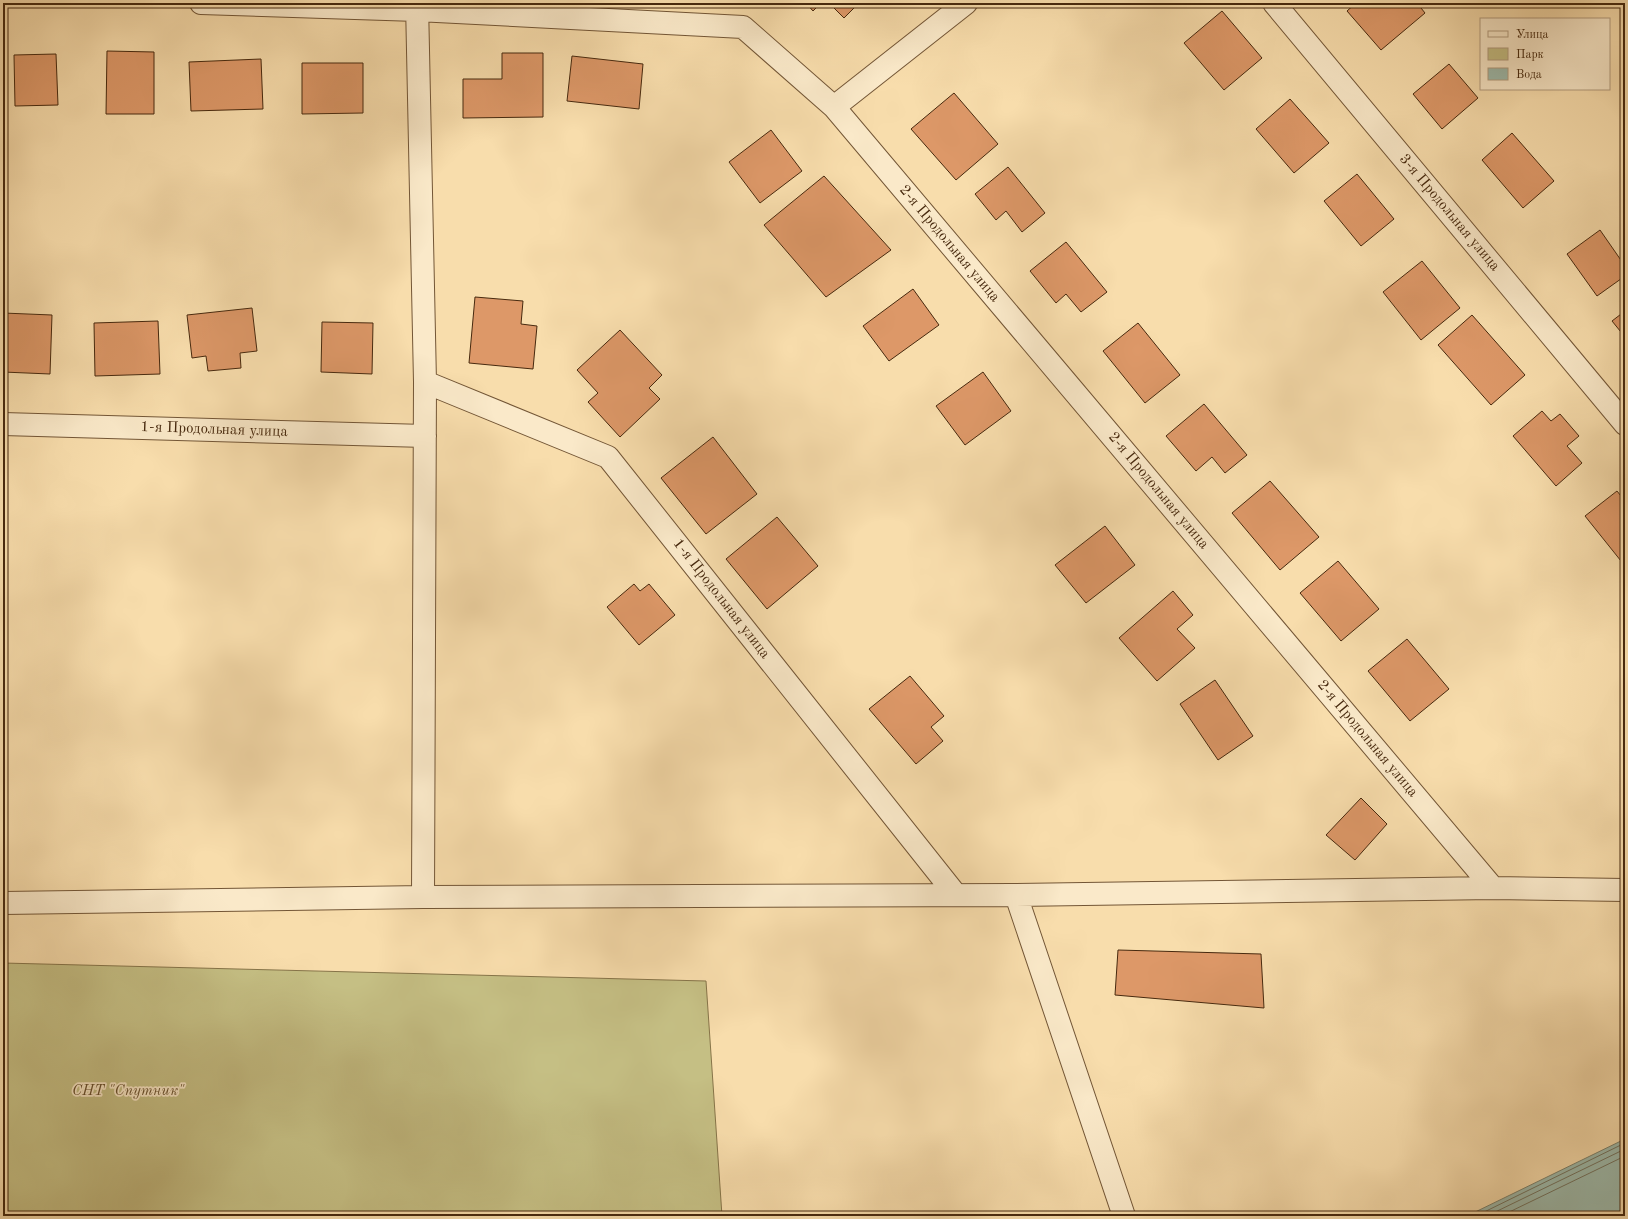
<svg xmlns="http://www.w3.org/2000/svg" width="1628" height="1219" viewBox="0 0 1628 1219" font-family="'Old Standard TT',serif">
<style>
.green{fill:#c5bf84;stroke:#867449}
.water{fill:#9dbbad;stroke:#7b816d}
.lines{fill:none;stroke-linecap:round;stroke-linejoin:round}
.shore{stroke:#72725e;stroke-width:1}
.building{fill:#dd9868;stroke:#47290e}
.minor-casing{stroke:#735636;stroke-width:24}
.minor{stroke:#fae9c9;stroke-width:22}
.labels{text-anchor:middle;dominant-baseline:central;stroke-width:3.5;stroke-linejoin:round;paint-order:stroke}
.street-label{font-size:15px;fill:#47290e;stroke:#fae9c9}
.park-label{font-size:15px;font-style:italic;fill:#664e2c;stroke:#fae9c9}
</style>
<rect width="100%" height="100%" fill="#f8ddac"/>
<filter id="stains"><feTurbulence type="fractalNoise" baseFrequency=".005" numOctaves="4"/><feColorMatrix values="0 0 0 0 .2 0 0 0 0 .09 0 0 0 0 .02 0 0 0 .5 -.17"/></filter>
<radialGradient id="worn" r=".72"><stop offset=".6" stop-color="#630" stop-opacity="0"/><stop offset="1" stop-color="#630" stop-opacity=".3"/></radialGradient>
<path class="green" d="M 3,963 L 706,981 L 722,1216 L 3,1216 Z"/>
<path class="water" d="M 1625,1139 L 1625,1216 L 1467,1216 Z"/>
<g class="lines">
<path class="shore" d="M 1476,1216 L 1625,1143
M 1487,1216 L 1625,1149
M 1501,1216 L 1625,1156"/>
</g>
<path class="building" d="M 806,3 L 821,3 L 813,11 Z
M 829,3 L 859,3 L 844,18 Z
M 1356,3 L 1417,3 L 1425,13 L 1381,50 L 1347,11 Z
M 1222,11 L 1262,58 L 1224,90 L 1184,43 Z
M 107,51 L 154,52 L 154,114 L 106,114 Z
M 502,53 L 543,53 L 543,117 L 463,118 L 463,79 L 502,79 Z
M 56,54 L 58,105 L 15,106 L 14,55 Z
M 572,56 L 643,64 L 639,109 L 567,101 Z
M 261,59 L 263,109 L 191,111 L 189,62 Z
M 302,63 L 363,63 L 363,113 L 302,114 Z
M 1449,64 L 1478,98 L 1442,129 L 1413,94 Z
M 954,93 L 998,144 L 956,180 L 911,129 Z
M 1290,99 L 1329,143 L 1294,173 L 1256,129 Z
M 771,130 L 802,171 L 760,203 L 729,162 Z
M 1512,133 L 1554,181 L 1523,208 L 1482,160 Z
M 1008,167 L 1045,213 L 1022,232 L 1006,211 L 996,220 L 975,194 Z
M 1357,174 L 1394,219 L 1361,246 L 1324,201 Z
M 824,176 L 891,250 L 826,297 L 764,225 Z
M 1600,230 L 1625,266 L 1625,276 L 1597,296 L 1567,254 Z
M 1066,242 L 1107,292 L 1081,312 L 1066,294 L 1056,303 L 1030,271 Z
M 1422,261 L 1460,308 L 1421,340 L 1383,292 Z
M 913,289 L 939,325 L 889,361 L 863,326 Z
M 475,297 L 523,301 L 521,324 L 537,326 L 533,369 L 469,363 Z
M 252,308 L 257,351 L 240,353 L 241,368 L 208,371 L 206,356 L 192,358 L 187,315 Z
M 1625,311 L 1625,337 L 1612,321 Z
M 3,313 L 52,315 L 50,374 L 3,372 Z
M 1472,315 L 1525,375 L 1491,405 L 1438,345 Z
M 158,321 L 160,374 L 95,376 L 94,323 Z
M 322,322 L 373,323 L 372,374 L 321,372 Z
M 1138,323 L 1180,375 L 1145,403 L 1103,351 Z
M 620,330 L 662,375 L 649,388 L 660,399 L 620,437 L 588,402 L 598,393 L 577,370 Z
M 983,372 L 1011,411 L 965,445 L 936,406 Z
M 1204,404 L 1247,455 L 1225,473 L 1212,457 L 1196,471 L 1166,436 Z
M 1542,411 L 1551,421 L 1560,414 L 1579,436 L 1567,446 L 1582,463 L 1556,486 L 1513,436 Z
M 713,437 L 757,494 L 706,534 L 661,478 Z
M 1270,481 L 1319,537 L 1280,570 L 1232,513 Z
M 1617,491 L 1625,501 L 1625,559 L 1621,561 L 1585,516 Z
M 777,517 L 818,566 L 767,609 L 726,559 Z
M 1105,526 L 1135,565 L 1086,603 L 1055,565 Z
M 1338,561 L 1379,609 L 1341,641 L 1300,593 Z
M 634,584 L 640,591 L 649,584 L 675,615 L 639,645 L 607,607 Z
M 1173,591 L 1193,615 L 1177,629 L 1195,648 L 1157,681 L 1119,638 Z
M 1407,639 L 1449,689 L 1410,721 L 1368,671 Z
M 910,676 L 944,716 L 931,727 L 943,741 L 916,764 L 869,709 Z
M 1215,680 L 1253,736 L 1218,760 L 1180,704 Z
M 1361,798 L 1387,824 L 1355,860 L 1326,835 Z
M 1118,950 L 1261,954 L 1264,1008 L 1115,995 Z"/>
<g class="lines">
<defs>
<path id="minor" d="M 201,3 L 417,10 L 743,27 L 834,107 L 1493,888
M 417,3 L 425,382 L 423,897
M 1274,3 L 1625,424
M 834,107 L 966,3
M 425,382 L 608,457 L 956,895
M 3,424 L 425,436
M 1016,895 L 1124,1216
M 3,903 L 423,897 L 1016,895 L 1493,888 L 1625,890"/>
</defs>
<use href="#minor" class="minor-casing"/>
<use href="#minor" class="minor"/>
</g>
<g class="labels">
<g class="street-label">
<text transform="translate(1449 213) rotate(50)">3-я Продольная улица</text>
<text transform="translate(949 244) rotate(50)">2-я Продольная улица</text>
<text transform="translate(214 430) rotate(2)">1-я Продольная улица</text>
<text transform="translate(1158 491) rotate(50)">2-я Продольная улица</text>
<text transform="translate(721 599) rotate(52)">1-я Продольная улица</text>
<text transform="translate(1367 739) rotate(50)">2-я Продольная улица</text>
</g>
<g class="park-label">
<text x="128" y="1091">СНТ "Спутник"</text>
</g>
</g>
<rect width="1628" height="1219" fill="none" stroke="#f8ddac" stroke-width="16"/>
<rect x="4" y="4" width="1620" height="1211" fill="none" stroke="#47290e" stroke-width="2"/>
<rect x="8" y="8" width="1612" height="1203" fill="none" stroke="#47290e"/>
<rect x="1480" y="18" width="130" height="72" fill="#fae9c9" stroke="#b29c7e"/>
<rect x="1488" y="31" width="20" height="6" fill="#fae9c9" stroke="#b29c7e"/>
<text x="1516" y="38" font-size="12" fill="#47290e">Улица</text>
<rect x="1488" y="48" width="20" height="12" fill="#c5bf84" stroke="#b29c7e"/>
<text x="1516" y="58" font-size="12" fill="#47290e">Парк</text>
<rect x="1488" y="68" width="20" height="12" fill="#9dbbad" stroke="#b29c7e"/>
<text x="1516" y="78" font-size="12" fill="#47290e">Вода</text>
<rect width="100%" height="100%" filter="url(#stains)"/>
<rect width="100%" height="100%" fill="url(#worn)"/>
</svg>
